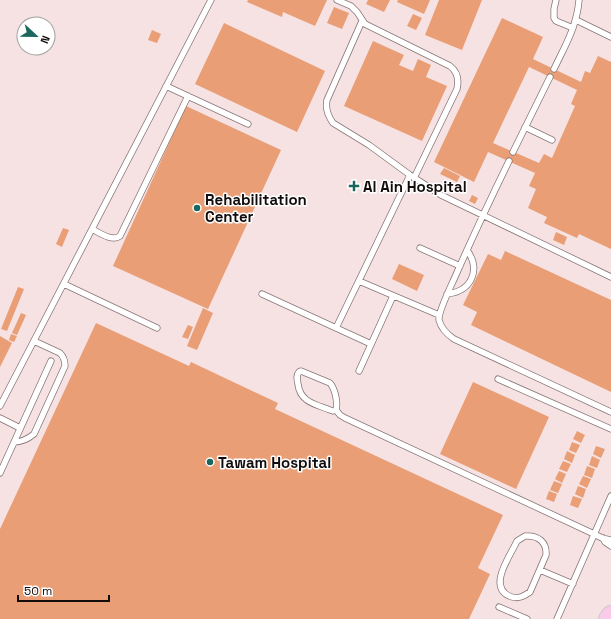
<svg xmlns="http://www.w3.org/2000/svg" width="611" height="619" viewBox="0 0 611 619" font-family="'Space Grotesk',sans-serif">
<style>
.building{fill:#e99e75;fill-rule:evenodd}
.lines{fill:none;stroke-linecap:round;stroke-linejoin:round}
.service-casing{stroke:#877676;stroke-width:7}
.primary-casing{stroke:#cbcaca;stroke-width:20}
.service{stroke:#fff;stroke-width:5.5}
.primary{stroke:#facae8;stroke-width:18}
.poi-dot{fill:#1b665d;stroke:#fff;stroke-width:1.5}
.labels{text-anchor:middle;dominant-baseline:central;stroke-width:3;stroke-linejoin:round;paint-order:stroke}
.poi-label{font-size:15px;font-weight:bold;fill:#120c0c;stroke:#fff;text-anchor:start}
</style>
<rect width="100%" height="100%" fill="#f6e2e3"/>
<path class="building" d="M 248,0 L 327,0 L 315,26 L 283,12 L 282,17 L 247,2 Z
M 368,0 L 390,0 L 384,12 L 366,4 Z
M 398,0 L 430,0 L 424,14 L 397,2 Z
M 439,0 L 482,0 L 462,50 L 425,35 Z
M 334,7 L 349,13 L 342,29 L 327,23 Z
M 413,14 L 422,18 L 416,30 L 407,26 Z
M 502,18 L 543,37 L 533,59 L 581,82 L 585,71 L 590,73 L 598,56 L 611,62 L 611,249 L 579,234 L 577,238 L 544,223 L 547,217 L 528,208 L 536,189 L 529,186 L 535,173 L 488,152 L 474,182 L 434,162 ZM 529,67 L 577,90 L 571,104 L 575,106 L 552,158 L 544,154 L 539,163 L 493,143 Z
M 224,23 L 325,71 L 297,132 L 195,84 Z
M 152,30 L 161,34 L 157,43 L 148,40 Z
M 373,41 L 404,55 L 399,65 L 413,71 L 418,59 L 431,65 L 426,77 L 447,86 L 422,141 L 344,106 Z
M 186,106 L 281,150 L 208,309 L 113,266 Z
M 444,168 L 460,176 L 457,182 L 440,174 Z
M 472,195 L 478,198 L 475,204 L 469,201 Z
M 63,228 L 69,230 L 62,247 L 56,244 Z
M 556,232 L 567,237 L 564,245 L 553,240 Z
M 505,251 L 611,300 L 611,392 L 471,325 L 477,312 L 463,305 L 488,254 L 501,260 Z
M 399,264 L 424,275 L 417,291 L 392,279 Z
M 18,287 L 24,289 L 7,331 L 1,329 Z
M 203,308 L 213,313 L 197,350 L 187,346 Z
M 21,313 L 26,315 L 17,335 L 12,333 Z
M 96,323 L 189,366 L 191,362 L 278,403 L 275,409 L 503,515 L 478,568 L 490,574 L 469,619 L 0,619 L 0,529 Z
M 188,325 L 193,327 L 188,339 L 182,337 Z
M 11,334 L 17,336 L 14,342 L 9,340 Z
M 0,336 L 12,343 L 0,367 Z
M 473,382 L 549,417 L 516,489 L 440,454 Z
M 577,431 L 585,435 L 581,443 L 573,439 Z
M 572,442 L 580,445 L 576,453 L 569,450 Z
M 596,446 L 605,449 L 601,458 L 593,454 Z
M 567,451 L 575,455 L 572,463 L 564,459 Z
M 592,456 L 600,460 L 597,468 L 589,465 Z
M 563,461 L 571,464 L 567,472 L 559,469 Z
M 587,466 L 595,469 L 592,478 L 584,475 Z
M 559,471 L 566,474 L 562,483 L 555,479 Z
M 583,476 L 591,479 L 587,488 L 579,484 Z
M 554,481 L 562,484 L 558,493 L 550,490 Z
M 578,486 L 586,489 L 583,498 L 575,494 Z
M 549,491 L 557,494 L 554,502 L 546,499 Z
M 573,496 L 582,499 L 578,508 L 570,505 Z"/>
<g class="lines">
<defs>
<path id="service" d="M 337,0 L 351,6 L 357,12 L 365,24 L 450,66 C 458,72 459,80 457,89 L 414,178
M 556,0 L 554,9 L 554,18 L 556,21 L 573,28
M 576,20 L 611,37
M 362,21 L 327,100 C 325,109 328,116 333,123 L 369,145 L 410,175 L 441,195 L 611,277
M 554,69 C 565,46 577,26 579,0
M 166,86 L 248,124
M 525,127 L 552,140
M 513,152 L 550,77
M 509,161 C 490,200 472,238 455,277 C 451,286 438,312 439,320 C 441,328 448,335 454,339 L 611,412
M 92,229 C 100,233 112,242 120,236 L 188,96
M 420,248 L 460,266
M 359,281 L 439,315
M 64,284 L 157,328
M 262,294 L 371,344
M 447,294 C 472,291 481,270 467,250
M 336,328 L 410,175
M 301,371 L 330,383 C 335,389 338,402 336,410 L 333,411 L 330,410 C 315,404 300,402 298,384 C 297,379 296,375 299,372 Z
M 359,371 L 393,296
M 498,379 L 611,429
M 0,406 L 211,0
M 336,410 L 340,415 L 345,418 L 594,534 L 602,538 L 611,540
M 0,418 L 20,428
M 14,442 C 22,442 28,439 34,434 L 65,366 C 65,361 64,357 60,353 L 34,341
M 0,473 L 51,361
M 525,536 C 538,535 547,542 546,555 L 530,592 C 524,596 519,599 512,597 C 487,589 508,559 515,545 L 517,541 Z
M 603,538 L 605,542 L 611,546
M 540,570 L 573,584
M 499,607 L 527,619
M 557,619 L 611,496"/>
<path id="primary" d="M 608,619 L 611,615"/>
</defs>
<use href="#service" class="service-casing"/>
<use href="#primary" class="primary-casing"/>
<use href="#service" class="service"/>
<use href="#primary" class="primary"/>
</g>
<g class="poi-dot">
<path d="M352 180h4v4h4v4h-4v4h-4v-4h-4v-4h4z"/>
<circle cx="197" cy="208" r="4"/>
<circle cx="210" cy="462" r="4"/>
</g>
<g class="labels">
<g class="poi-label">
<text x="363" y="186">Al Ain Hospital</text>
<text x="205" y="199">Rehabilitation<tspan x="205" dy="17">Center</tspan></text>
<text x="218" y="462">Tawam Hospital</text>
</g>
</g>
<g transform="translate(36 36) rotate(112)"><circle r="19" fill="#ffffff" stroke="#a09e9e"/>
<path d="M0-3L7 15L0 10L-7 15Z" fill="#1b665d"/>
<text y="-6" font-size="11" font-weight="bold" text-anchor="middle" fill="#120c0c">N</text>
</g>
<path d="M18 595v6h91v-6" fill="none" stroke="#120c0c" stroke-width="2"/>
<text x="24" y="595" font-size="12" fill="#120c0c" stroke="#ffffff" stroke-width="3" paint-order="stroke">50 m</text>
</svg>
